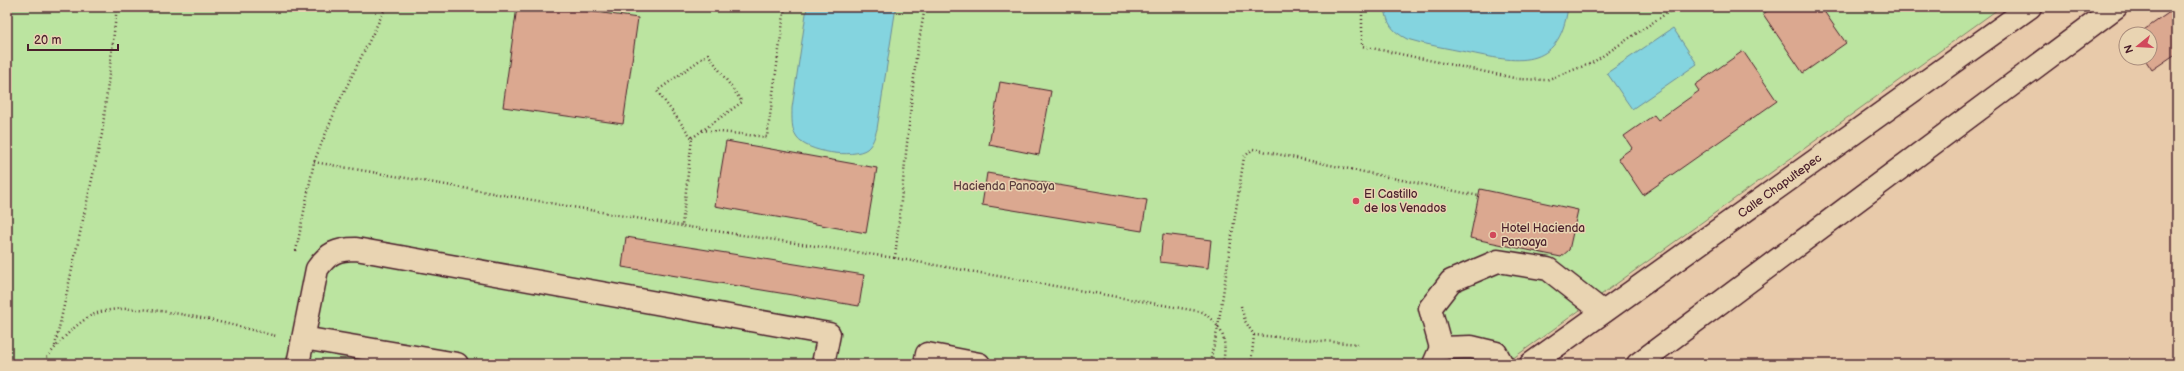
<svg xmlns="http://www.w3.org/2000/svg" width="2184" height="371" viewBox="0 0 2184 371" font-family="'Balsamiq Sans',sans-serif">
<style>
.green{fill:#bbe4a0;stroke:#828266}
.water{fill:#84d4df;stroke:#6d8c97}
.building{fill:#dba890;stroke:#4a1f2b}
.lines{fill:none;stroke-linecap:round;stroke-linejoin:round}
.minor-casing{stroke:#4a1f2b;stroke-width:25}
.major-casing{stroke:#4a1f2b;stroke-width:25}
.path{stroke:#4a1f2b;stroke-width:2.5;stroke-dasharray:1 3;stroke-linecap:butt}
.minor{stroke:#e9d4b2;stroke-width:22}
.major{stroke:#e9d4b2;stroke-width:22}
.poi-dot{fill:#d1495b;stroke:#e9d4b2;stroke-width:1.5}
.labels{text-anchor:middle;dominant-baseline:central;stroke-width:3;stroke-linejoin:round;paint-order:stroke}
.park-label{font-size:12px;fill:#5b3d3d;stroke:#e9d4b2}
.street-label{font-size:12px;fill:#4a1f2b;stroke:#e9d4b2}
.poi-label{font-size:12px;fill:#4a1f2b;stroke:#e9d4b2;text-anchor:start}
</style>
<rect width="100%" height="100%" fill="#e8caaa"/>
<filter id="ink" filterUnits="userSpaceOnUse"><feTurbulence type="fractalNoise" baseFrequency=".025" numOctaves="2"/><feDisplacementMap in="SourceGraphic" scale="8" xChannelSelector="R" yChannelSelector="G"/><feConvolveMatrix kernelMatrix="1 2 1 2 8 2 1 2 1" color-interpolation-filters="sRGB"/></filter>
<g filter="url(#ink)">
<path class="green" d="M 7,7 L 2001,7 L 1505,364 L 7,364 Z"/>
<path class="water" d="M 807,7 L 896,7 L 877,129 C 875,136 873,144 867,149 C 853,159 807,152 797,138 C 791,130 792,117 792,108 Z
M 1385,7 L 1568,7 C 1559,72 1517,63 1466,52 C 1447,48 1426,45 1407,39 C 1392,31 1387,24 1385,7 Z
M 1673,28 L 1697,64 L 1632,109 L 1607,73 Z"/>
<path class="building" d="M 517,7 L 560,7 L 638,18 L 623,124 L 503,107 Z
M 1773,7 L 1821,7 L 1846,43 L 1803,73 L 1763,14 Z
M 2177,7 L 2177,53 L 2152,70 L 2144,58 L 2150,58 L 2150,34 L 2138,34 Z
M 1743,51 L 1777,101 L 1643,195 L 1618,158 L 1632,148 L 1624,136 L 1654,115 L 1658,120 L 1699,91 L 1695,85 Z
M 1000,82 L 1051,91 L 1039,155 L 989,145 Z
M 726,141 L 877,168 L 866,233 L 715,206 Z
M 987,173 L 1147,200 L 1142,231 L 982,205 Z
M 1480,189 L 1578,210 L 1569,250 L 1561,257 L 1470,238 Z
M 1163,234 L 1211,240 L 1208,268 L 1160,262 Z
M 626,237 L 864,275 L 859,306 L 622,267 Z"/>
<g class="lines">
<defs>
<path id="minor" d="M 303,338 L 457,364
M 1441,348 L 1471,347 L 1496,353 L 1502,364
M 298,364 L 317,269 C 328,253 337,249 356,249 L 829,334 L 823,364
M 925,364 L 927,354 L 979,364
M 1434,364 L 1441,348 L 1430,308 L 1451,281 L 1498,261 L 1548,269 L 1603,312"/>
<path id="major" d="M 1531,364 L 2030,7
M 1638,364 L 2116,7"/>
</defs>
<use href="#minor" class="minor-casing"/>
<use href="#major" class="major-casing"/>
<path class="path" d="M 925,7 L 916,58 L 895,258 L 1203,312 C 1224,329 1227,338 1223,364
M 1362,7 L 1362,46 L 1519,79 L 1546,80 L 1592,63 L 1676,7
M 702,130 L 767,137 L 785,7
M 692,138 L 742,102 L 708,54 L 657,91 L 692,138 L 682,226 L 895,258
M 314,162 L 682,226
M 296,251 L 314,162 L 338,104 L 386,7
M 1241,306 L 1245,321 L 1254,335 L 1358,344
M 55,346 L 102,134 L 117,7
M 1210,362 L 1218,327 L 1244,157 L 1253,149 L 1479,196
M 42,364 C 55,347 69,330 87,318 C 123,293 234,326 276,336
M 1251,364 L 1254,335"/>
<use href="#minor" class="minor"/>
<use href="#major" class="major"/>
</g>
</g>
<g class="poi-dot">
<circle cx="1356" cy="201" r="4"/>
<circle cx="1493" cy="235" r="4"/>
</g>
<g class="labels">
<g class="park-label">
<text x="1004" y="186">Hacienda Panoaya</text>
</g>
<g class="street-label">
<text transform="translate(1780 186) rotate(-36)">Calle Chapultepec</text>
</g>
<g class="poi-label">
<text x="1364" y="194">El Castillo<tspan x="1364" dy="14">de los Venados</tspan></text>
<text x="1501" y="228">Hotel Hacienda<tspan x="1501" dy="14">Panoaya</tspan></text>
</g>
</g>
<rect width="2184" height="371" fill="none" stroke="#e9d4b2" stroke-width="24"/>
<rect x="12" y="12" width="2160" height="347" fill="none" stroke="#4a1f2b" stroke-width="1.5" filter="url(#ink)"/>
<g transform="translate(2138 46) rotate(252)"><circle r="19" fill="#e9d4b2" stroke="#a98c7c"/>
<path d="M0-3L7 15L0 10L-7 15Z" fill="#d1495b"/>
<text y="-6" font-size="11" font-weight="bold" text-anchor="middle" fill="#4a1f2b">N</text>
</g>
<path d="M28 44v6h90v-6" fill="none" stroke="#4a1f2b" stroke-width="2"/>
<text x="34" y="44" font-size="12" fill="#4a1f2b" stroke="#e9d4b2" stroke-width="3" paint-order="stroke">20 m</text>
</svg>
